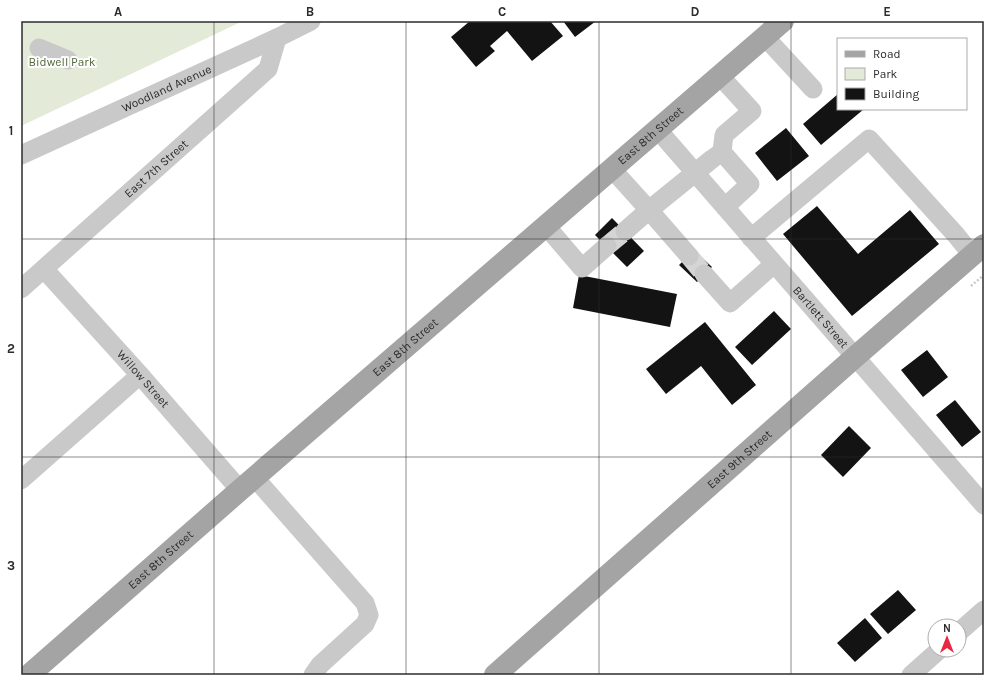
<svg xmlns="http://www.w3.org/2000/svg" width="1005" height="696" viewBox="0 0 1005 696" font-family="Karla,sans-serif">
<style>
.green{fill:#e3ead8}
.building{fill:#131313}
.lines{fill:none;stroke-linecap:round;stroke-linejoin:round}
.minor-tunnel{stroke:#d5d5d5;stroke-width:19;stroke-dasharray:19 10;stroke-linecap:butt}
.path{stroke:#c9c9c9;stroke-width:2.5;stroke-dasharray:2 2;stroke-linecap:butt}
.minor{stroke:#c9c9c9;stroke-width:19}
.major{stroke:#a4a4a4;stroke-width:22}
.grid{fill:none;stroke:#2c2c2c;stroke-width:1;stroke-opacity:0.55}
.labels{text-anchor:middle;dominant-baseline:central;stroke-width:4;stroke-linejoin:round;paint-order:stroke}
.park-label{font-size:12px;fill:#526838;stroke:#fff}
.street-label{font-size:12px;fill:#2c2c2c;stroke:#fff}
.neatline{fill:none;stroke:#2c2c2c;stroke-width:1.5}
.grid-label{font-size:13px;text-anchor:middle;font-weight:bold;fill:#2c2c2c}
</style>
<rect width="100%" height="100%" fill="#fff"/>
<path class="green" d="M 21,21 L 243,21 L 21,126 Z"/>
<path class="building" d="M 470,21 L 550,21 L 563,36 L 532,61 L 507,31 L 490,46 L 495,51 L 476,67 L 451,37 Z
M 563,21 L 596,21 L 575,37 Z
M 838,94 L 838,109 L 864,109 L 821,145 L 803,124 Z
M 786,128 L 809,156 L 777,181 L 755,153 Z
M 817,206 L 858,254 L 910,210 L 939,244 L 852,316 L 783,234 Z
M 612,218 L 644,251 L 627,267 L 595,235 Z
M 694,250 L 712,267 L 697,282 L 679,265 Z
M 579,275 L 677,294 L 670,327 L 573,308 Z
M 774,311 L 791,329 L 752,365 L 735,347 Z
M 705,322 L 756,385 L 732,405 L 701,366 L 666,394 L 646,369 Z
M 927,350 L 948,377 L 923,397 L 901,370 Z
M 955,400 L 981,432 L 962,447 L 936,415 Z
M 849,426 L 871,448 L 843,477 L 821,455 Z
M 898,590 L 916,610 L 888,634 L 870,614 Z
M 865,618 L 882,638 L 855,662 L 837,643 Z"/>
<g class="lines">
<path class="minor-tunnel" d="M 607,246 L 625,231
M 689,256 L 704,274"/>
<path class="path" d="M 971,286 L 984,275"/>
<g class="minor">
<path d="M 765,37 L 813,89"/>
<path d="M 39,48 L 68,60"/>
<path d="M 720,76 L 752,111 L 724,135 L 722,152"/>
<path id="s1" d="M 658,130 L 984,505"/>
<path id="s2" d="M 21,155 L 277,38 L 311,21"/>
<path d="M 612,169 L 649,210 L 712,159 L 722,152 L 750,184 L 725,207"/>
<path d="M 546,226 L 582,268 L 607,246"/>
<path d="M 625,231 L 649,210 L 689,256"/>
<path d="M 751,238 L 869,139 L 956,235 L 972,255"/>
<path id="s3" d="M 44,269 L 140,375 L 240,490"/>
<path d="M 704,274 L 730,303 L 774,264"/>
<path id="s4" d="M 21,289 L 268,69 L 277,38"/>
<path d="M 255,478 L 357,594 L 365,603 L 369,615 L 365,624 L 320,665 L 313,675"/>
<path d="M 21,480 L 140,375"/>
<path d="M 959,632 L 984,610"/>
<path d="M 911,675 L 939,650"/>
</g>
<g class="major">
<path id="s5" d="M 29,675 L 240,490 L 783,21"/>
<path id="s6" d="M 495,675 L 855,357 L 984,245"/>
</g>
</g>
<path class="grid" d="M 214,21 L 214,675M 406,21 L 406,675M 599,21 L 599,675M 791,21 L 791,675M 21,239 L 984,239M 21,457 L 984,457"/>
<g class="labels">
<g class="park-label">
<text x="62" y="62">Bidwell Park</text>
</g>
<g class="street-label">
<text stroke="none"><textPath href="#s2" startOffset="160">Woodland Avenue</textPath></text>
<text stroke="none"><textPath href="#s5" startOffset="823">East 8th Street</textPath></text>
<text stroke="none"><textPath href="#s4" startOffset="181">East 7th Street</textPath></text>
<text stroke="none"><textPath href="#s1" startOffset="248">Bartlett Street</textPath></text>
<text stroke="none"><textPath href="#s5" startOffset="499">East 8th Street</textPath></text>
<text stroke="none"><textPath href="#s3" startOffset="148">Willow Street</textPath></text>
<text stroke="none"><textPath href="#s6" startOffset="326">East 9th Street</textPath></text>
<text stroke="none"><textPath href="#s5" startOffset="175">East 8th Street</textPath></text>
</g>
</g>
<rect width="1005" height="696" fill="none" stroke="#ffffff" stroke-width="44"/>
<rect x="837" y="38" width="130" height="72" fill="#ffffff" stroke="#ababab"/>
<rect x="845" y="51" width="20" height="6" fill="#a4a4a4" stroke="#ababab"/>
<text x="873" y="58" font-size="12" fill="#2c2c2c">Road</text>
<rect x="845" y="68" width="20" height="12" fill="#e3ead8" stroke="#ababab"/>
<text x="873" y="78" font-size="12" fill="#2c2c2c">Park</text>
<rect x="845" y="88" width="20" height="12" fill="#131313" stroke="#ababab"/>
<text x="873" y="98" font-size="12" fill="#2c2c2c">Building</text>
<g transform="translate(947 638)"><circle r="19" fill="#ffffff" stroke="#ababab"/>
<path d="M0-3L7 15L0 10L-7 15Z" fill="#ea2741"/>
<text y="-6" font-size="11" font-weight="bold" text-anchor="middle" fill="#2c2c2c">N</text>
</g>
<rect x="22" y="22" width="961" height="652" class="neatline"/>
<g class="grid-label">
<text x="118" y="16">A</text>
<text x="310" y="16">B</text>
<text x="502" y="16">C</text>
<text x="695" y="16">D</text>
<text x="887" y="16">E</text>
<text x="11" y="135">1</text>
<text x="11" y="353">2</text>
<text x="11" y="570">3</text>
</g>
</svg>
